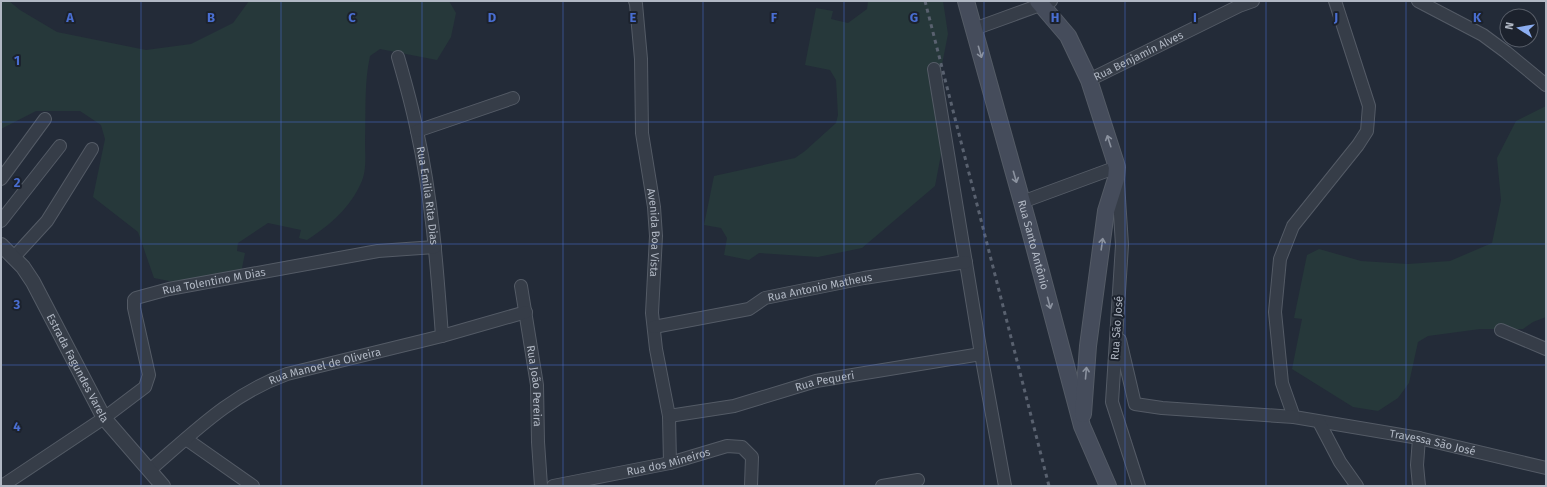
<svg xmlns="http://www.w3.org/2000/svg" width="1547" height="487" viewBox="0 0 1547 487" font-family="'Fira Sans',sans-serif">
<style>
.green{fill:#26383a}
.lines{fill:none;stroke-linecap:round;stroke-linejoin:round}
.minor-casing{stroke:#545b66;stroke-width:14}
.tertiary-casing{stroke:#545b66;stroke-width:16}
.secondary-casing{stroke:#545b66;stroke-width:18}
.minor{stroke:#363d48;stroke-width:12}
.tertiary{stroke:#363d48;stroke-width:14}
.secondary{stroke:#454c5b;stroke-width:16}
.rail{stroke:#59616f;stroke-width:3;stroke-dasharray:4 4;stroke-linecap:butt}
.oneway{stroke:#8b929f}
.grid{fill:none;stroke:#496ed2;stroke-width:1;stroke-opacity:0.55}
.labels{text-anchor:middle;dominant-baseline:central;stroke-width:4;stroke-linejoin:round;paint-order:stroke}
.street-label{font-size:11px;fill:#b1b8c4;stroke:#1c222d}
.grid-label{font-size:13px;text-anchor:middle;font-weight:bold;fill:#496ed2;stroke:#1c222d;stroke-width:4;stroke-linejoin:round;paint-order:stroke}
</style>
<rect width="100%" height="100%" fill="#232b38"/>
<path class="green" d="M 1,1 L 9,1 L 20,10 L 57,32 L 146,50 L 191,44 L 233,23 L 249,1 L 449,1 L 456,13 L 451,37 L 437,60 L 380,49 L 370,56 C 364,83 366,112 365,141 C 365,154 367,171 361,183 C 350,208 330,225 307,240 L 299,238 L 301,230 L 268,223 L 238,243 L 237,251 L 245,253 L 240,278 L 179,283 L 154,278 L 138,232 L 93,197 L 105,139 L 101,125 L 80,111 L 36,111 L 1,129 Z
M 868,1 L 943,1 L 948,34 L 935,100 L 943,144 L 935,186 L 862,248 L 818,257 L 759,253 L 749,260 L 724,255 L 727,238 L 721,228 L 704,225 L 714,176 L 795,158 L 805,151 L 836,123 L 838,115 L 836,80 L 830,70 L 805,65 L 816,8 L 833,11 L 831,19 L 848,23 L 867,9 Z
M 1546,106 L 1546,317 L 1533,322 L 1523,329 L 1480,329 L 1428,336 L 1418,342 L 1409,383 L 1398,398 L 1378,411 L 1353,407 L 1292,369 L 1302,319 L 1294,318 L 1307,255 L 1319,249 L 1361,261 L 1408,264 L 1450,261 L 1492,243 L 1501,200 L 1497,158 L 1516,121 Z"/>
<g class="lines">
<defs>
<g id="minor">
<path id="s1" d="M 635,1 L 636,4 L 641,59 L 642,133 L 654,207 L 656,236 L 652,313 L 656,349 L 669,416 L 670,463"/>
<path id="s2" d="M 1335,1 L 1369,106 L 1367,131 L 1358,145 L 1293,226 L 1280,259 L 1275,312 L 1282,383 L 1294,417 L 1419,438 L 1546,468"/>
<path d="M 1418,1 L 1483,35 L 1506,52 L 1546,85"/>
<path d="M 974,29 L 1051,1"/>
<path id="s3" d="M 398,57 C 405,81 412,106 417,131 C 432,198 437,267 442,336"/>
<path d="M 934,69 L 981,354 L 1005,486"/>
<path id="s4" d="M 1089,80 L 1239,6 L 1253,1"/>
<path d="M 417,131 L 513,98"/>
<path d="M 1,179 L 45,119"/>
<path d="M 1022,202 L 1117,167 L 1122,245 L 1112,402 L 1139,486"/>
<path d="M 1,221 L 60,146"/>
<path d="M 14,257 L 47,221 L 92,149"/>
<path id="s5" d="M 521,286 L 537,385 L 538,442 L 541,486"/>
<path id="s6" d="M 654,327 L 749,309 L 765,298 L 864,278 L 966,262"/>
<path d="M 1501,330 L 1546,349"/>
<path d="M 1120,340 L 1135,404 L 1162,408 L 1294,417"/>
<path id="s7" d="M 669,416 L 734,406 L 816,381 L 981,354"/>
<path d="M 1319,422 L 1340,462 L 1357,486"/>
<path d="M 186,439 L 253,486"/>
<path id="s8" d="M 150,470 C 194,432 231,394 287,374 L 442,336 L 526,312"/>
<path id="s9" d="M 2,486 L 104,418 L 145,387 L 149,375 L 134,308 L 134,300 L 136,298 L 169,289 L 378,251 L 435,247"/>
<path id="s10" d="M 553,486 L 670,463 L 727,446 L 742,447 L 752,457 L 751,486"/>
<path d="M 882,486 L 918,480"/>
<path d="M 1419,486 L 1417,465 L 1419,438"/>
</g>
<g id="tertiary">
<path id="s11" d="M 1,245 L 23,267 L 33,282 L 104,418 L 163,486"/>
</g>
<g id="secondary">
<path id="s12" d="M 966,1 L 1029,227 L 1082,426 L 1108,486"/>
<path d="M 1038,1 L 1068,36 L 1089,80 L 1117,167 L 1116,179 L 1106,211 L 1088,346 L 1083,414"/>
</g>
</defs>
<use href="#minor" class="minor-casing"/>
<use href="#tertiary" class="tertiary-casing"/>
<use href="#secondary" class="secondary-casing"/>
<use href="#minor" class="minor"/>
<use href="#tertiary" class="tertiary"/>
<use href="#secondary" class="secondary"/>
<path class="rail" d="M 925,1 L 1049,486"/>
</g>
<defs><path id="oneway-shaft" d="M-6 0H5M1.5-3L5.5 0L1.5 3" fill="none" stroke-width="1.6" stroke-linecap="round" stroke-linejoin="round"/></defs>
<g class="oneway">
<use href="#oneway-shaft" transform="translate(980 52) rotate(74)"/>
<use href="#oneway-shaft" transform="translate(1109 141) rotate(-108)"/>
<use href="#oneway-shaft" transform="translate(1015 177) rotate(74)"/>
<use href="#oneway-shaft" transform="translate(1102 244) rotate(-82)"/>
<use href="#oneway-shaft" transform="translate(1049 303) rotate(75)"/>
<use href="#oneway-shaft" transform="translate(1086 373) rotate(-85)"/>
</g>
<path class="grid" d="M 141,1 L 141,486M 281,1 L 281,486M 422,1 L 422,486M 563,1 L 563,486M 703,1 L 703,486M 844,1 L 844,486M 984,1 L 984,486M 1125,1 L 1125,486M 1266,1 L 1266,486M 1406,1 L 1406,486M 1,122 L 1546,122M 1,244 L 1546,244M 1,365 L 1546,365"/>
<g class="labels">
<g class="street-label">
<text stroke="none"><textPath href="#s4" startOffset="55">Rua Benjamin Alves</textPath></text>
<text stroke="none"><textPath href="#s3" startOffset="142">Rua Emilia Rita Dias</textPath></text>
<text stroke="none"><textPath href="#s1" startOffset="233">Avenida Boa Vista</textPath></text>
<text stroke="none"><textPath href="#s12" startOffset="253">Rua Santo Antônio</textPath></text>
<text stroke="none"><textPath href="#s9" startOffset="346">Rua Tolentino M Dias</textPath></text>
<text stroke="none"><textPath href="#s6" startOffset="172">Rua Antonio Matheus</textPath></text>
<text transform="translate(1117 328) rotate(-86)">Rua São José</text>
<text stroke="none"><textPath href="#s8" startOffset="207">Rua Manoel de Oliveira</textPath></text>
<text stroke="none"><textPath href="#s11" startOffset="146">Estrada Fagundes Varela</textPath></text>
<text stroke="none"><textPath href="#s7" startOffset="160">Rua Pequeri</textPath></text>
<text stroke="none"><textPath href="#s5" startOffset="101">Rua João Pereira</textPath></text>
<text stroke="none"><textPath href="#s2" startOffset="593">Travessa São José</textPath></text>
<text stroke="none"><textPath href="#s10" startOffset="118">Rua dos Mineiros</textPath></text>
</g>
</g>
<g class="grid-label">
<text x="70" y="22">A</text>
<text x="211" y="22">B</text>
<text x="352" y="22">C</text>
<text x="492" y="22">D</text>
<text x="633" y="22">E</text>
<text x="774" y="22">F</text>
<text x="914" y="22">G</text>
<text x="1055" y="22">H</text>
<text x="1195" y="22">I</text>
<text x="1336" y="22">J</text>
<text x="1477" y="22">K</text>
<text x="17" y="65">1</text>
<text x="17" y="187">2</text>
<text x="17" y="309">3</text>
<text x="17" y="431">4</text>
</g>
<rect width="1547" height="487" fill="none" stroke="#b1b8c4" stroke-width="4"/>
<g transform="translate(1519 28) rotate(282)"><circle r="19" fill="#1c222d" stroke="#585e69"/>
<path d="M0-3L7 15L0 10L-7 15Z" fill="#8badf0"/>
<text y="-6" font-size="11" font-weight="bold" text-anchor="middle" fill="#b1b8c4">N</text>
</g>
</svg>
